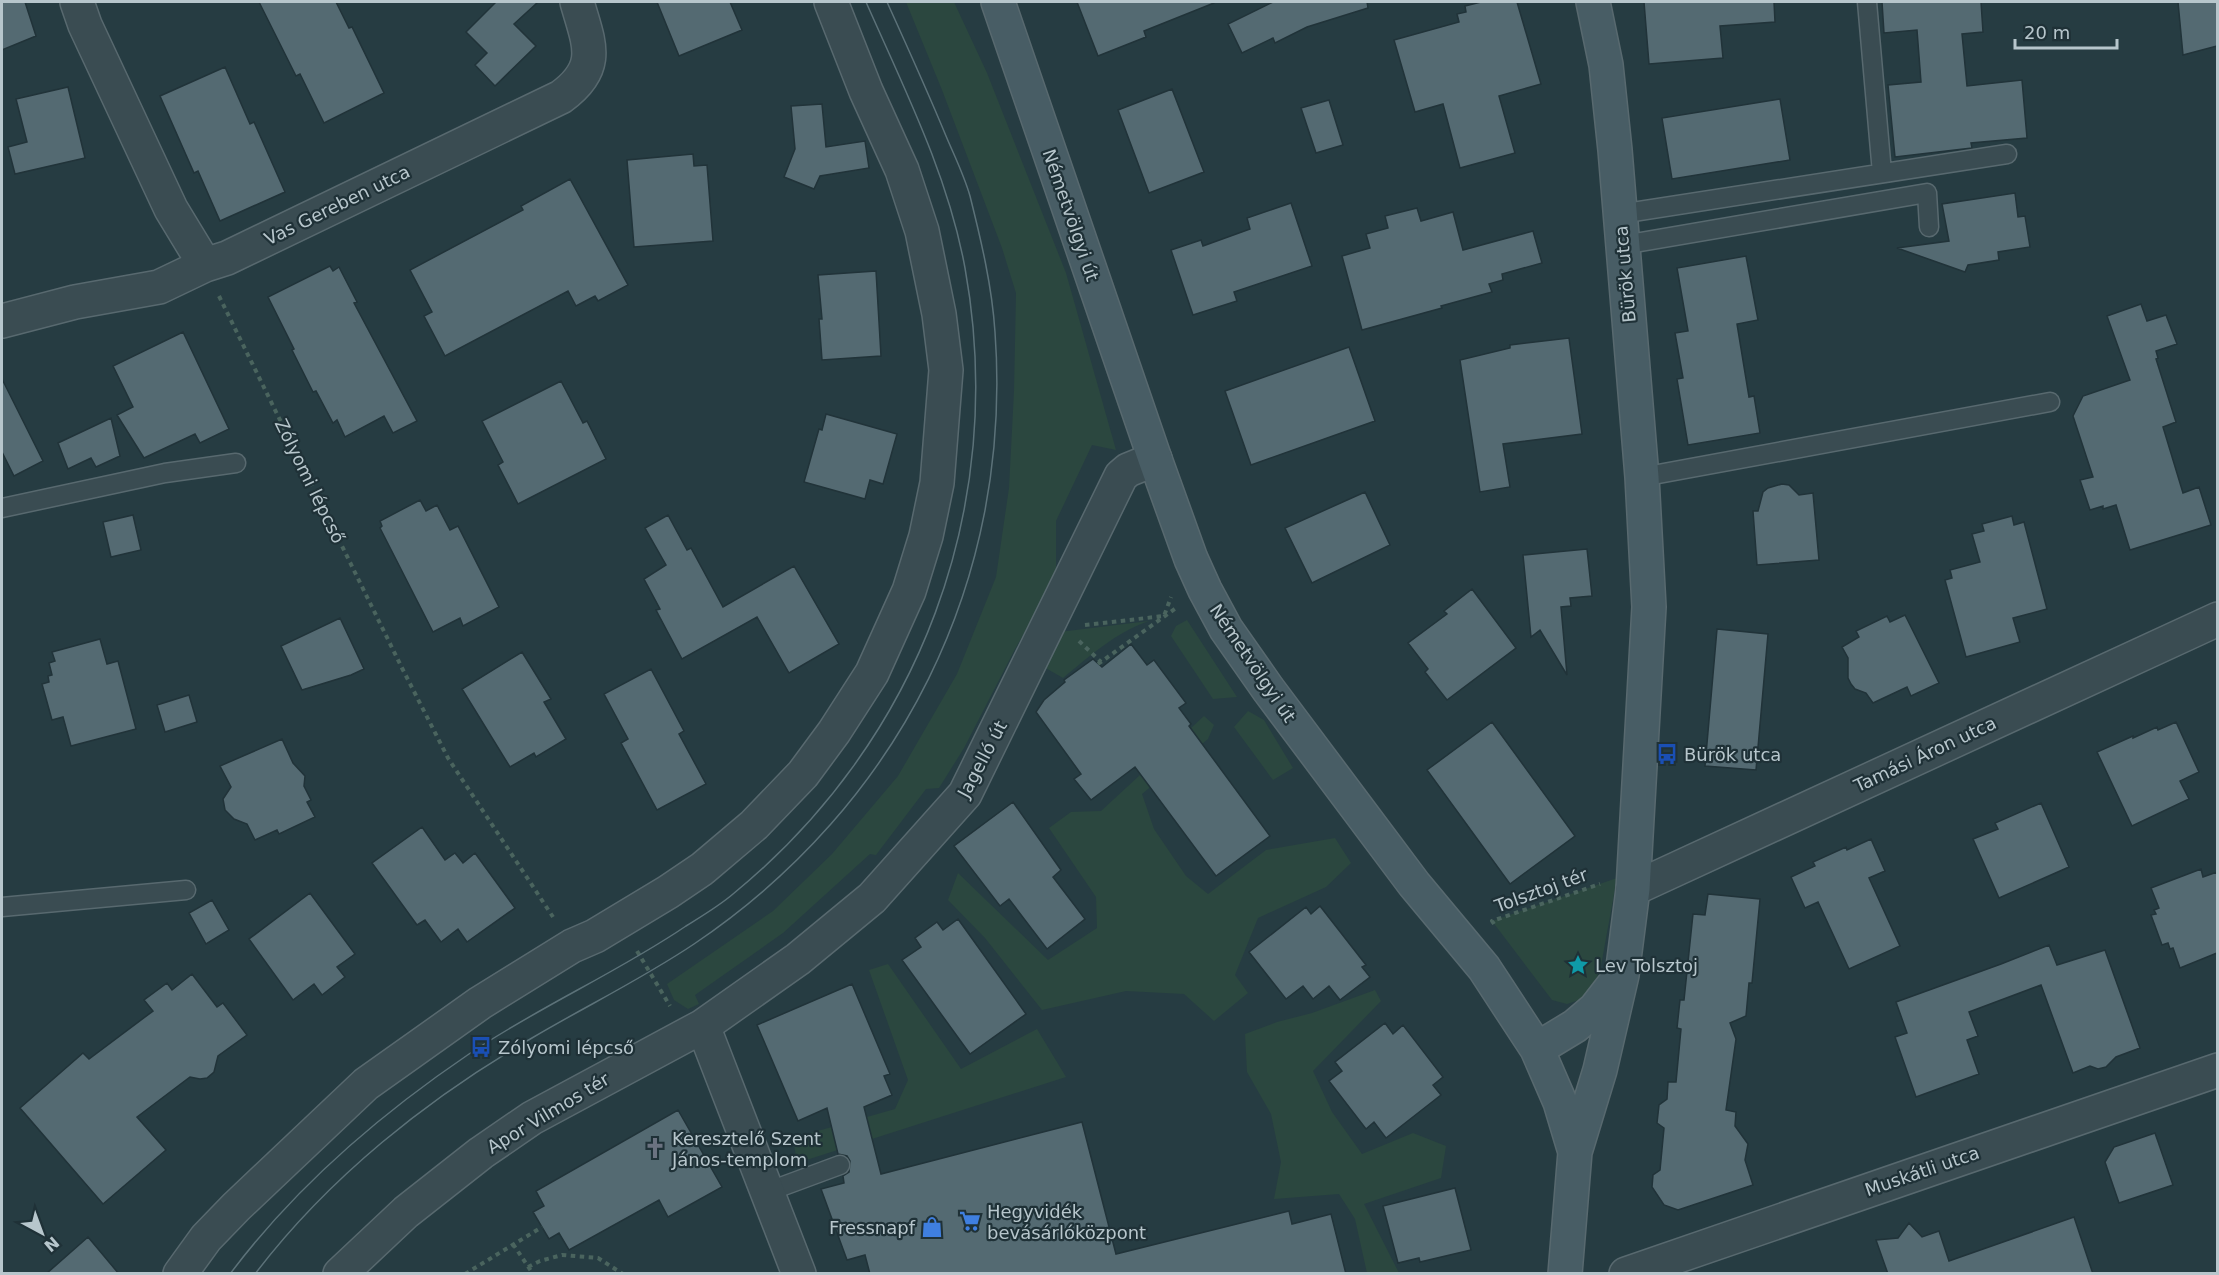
<svg xmlns="http://www.w3.org/2000/svg" width="2219" height="1275" viewBox="0 0 2219 1275" font-family="'DejaVu Sans',sans-serif">
<style>
.green{fill:#2b473f}
.building{fill:#546a72;stroke:#213339;stroke-width:1.5}
.lines{fill:none;stroke-linecap:round;stroke-linejoin:round}
.lane-casing{stroke:#58696f;stroke-width:21}
.street-casing{stroke:#58696f;stroke-width:36}
.secondary-casing{stroke:#58696f;stroke-width:36}
.path{stroke:#4a645e;stroke-width:4;stroke-dasharray:4.5 4.5;stroke-linecap:butt}
.lane{stroke:#3a4c52;stroke-width:18}
.street{stroke:#3a4c52;stroke-width:33}
.secondary{stroke:#485d65;stroke-width:33}
.tram{stroke:#5c7279;stroke-width:1.5}
.labels{text-anchor:middle;dominant-baseline:central;stroke-width:4.5;stroke-linejoin:round;paint-order:stroke}
.street-label{font-size:18px;fill:#b7c6cc;stroke:#1f3137}
.poi-label{font-size:18px;fill:#b7c6cc;stroke:#1f3137;text-anchor:start}
</style>
<rect width="100%" height="100%" fill="#263c42"/>
<path class="green" d="M 906,2 L 954,2 L 987,73 L 1066,273 L 1116,450 L 1092,445 L 1056,521 L 1056,577 L 1015,649 L 964,748 L 939,788 L 926,789 L 876,855 L 870,854 L 783,933 L 695,995 L 699,1004 L 688,1009 L 674,1000 L 667,984 L 773,911 L 832,854 L 898,776 L 957,674 L 996,577 L 1009,488 L 1014,391 L 1016,293 L 1002,248 L 942,90 Z
M 1187,620 L 1237,697 L 1213,699 L 1171,636 L 1176,626 Z
M 1149,621 C 1116,632 1090,656 1063,678 L 1037,663 L 1051,633 Z
M 1248,711 L 1264,720 L 1293,768 L 1273,780 L 1234,727 Z
M 1204,716 L 1214,725 L 1208,739 L 1142,794 L 1154,829 L 1186,876 L 1208,894 L 1266,850 L 1335,838 L 1351,863 L 1326,887 L 1258,918 L 1235,975 L 1248,993 L 1214,1021 L 1184,994 L 1126,991 L 1042,1010 L 985,938 L 948,900 L 958,873 L 1048,960 L 1097,928 L 1096,897 L 1049,828 L 1071,812 L 1101,811 Z
M 1617,878 L 1600,971 L 1590,990 L 1579,1000 L 1567,1004 L 1552,1000 L 1492,921 Z
M 888,964 L 961,1069 L 1037,1029 L 1066,1077 L 797,1163 L 793,1138 L 895,1109 L 908,1080 L 869,970 Z
M 1375,990 L 1381,1001 L 1313,1071 L 1332,1112 L 1362,1154 L 1413,1133 L 1446,1146 L 1441,1178 L 1364,1204 L 1399,1273 L 1367,1273 L 1355,1219 L 1339,1194 L 1274,1199 L 1281,1162 L 1271,1114 L 1247,1072 L 1245,1034 L 1277,1022 L 1312,1013 Z"/>
<path class="building" d="M 2,2 L 25,2 L 36,36 L 2,50 Z
M 259,2 L 336,2 L 349,28 L 352,27 L 384,93 L 324,123 L 300,74 L 296,76 Z
M 496,2 L 538,2 L 514,24 L 536,46 L 495,86 L 475,65 L 487,53 L 466,32 Z
M 657,2 L 730,2 L 742,30 L 679,56 Z
M 1077,2 L 1214,2 L 1214,3 L 1144,31 L 1146,37 L 1098,56 Z
M 1273,2 L 1367,2 L 1368,8 L 1307,27 L 1275,43 L 1273,38 L 1242,53 L 1228,24 Z
M 1481,2 L 1517,2 L 1541,84 L 1499,96 L 1515,153 L 1460,168 L 1443,104 L 1415,112 L 1394,40 L 1459,22 L 1457,14 L 1466,12 L 1465,6 Z
M 1644,2 L 1774,2 L 1775,22 L 1720,26 L 1723,58 L 1649,64 Z
M 1882,2 L 1981,2 L 1983,32 L 1962,34 L 1967,86 L 2022,80 L 2027,138 L 1971,143 L 1972,148 L 1895,157 L 1888,85 L 1921,82 L 1917,30 L 1884,33 Z
M 2178,2 L 2217,2 L 2217,46 L 2183,55 Z
M 225,67 L 250,124 L 254,122 L 285,192 L 220,221 L 198,171 L 194,173 L 160,96 Z
M 68,87 L 85,158 L 15,174 L 8,147 L 27,142 L 16,99 Z
M 1172,89 L 1204,172 L 1149,193 L 1118,110 Z
M 1780,99 L 1790,160 L 1672,179 L 1662,118 Z
M 1329,100 L 1343,145 L 1316,153 L 1301,108 Z
M 822,104 L 826,147 L 865,141 L 869,168 L 820,176 L 814,189 L 784,177 L 795,149 L 791,106 Z
M 693,154 L 694,166 L 707,165 L 713,241 L 634,247 L 627,160 Z
M 570,179 L 628,285 L 598,301 L 595,296 L 576,306 L 568,291 L 445,356 L 424,316 L 432,312 L 410,270 L 523,210 L 521,206 Z
M 2015,193 L 2018,217 L 2025,216 L 2030,247 L 1998,252 L 1999,260 L 1968,265 L 1965,272 L 1897,248 L 1949,241 L 1942,204 Z
M 1291,203 L 1312,266 L 1234,292 L 1237,301 L 1193,315 L 1171,250 L 1201,240 L 1203,246 L 1250,229 L 1247,218 Z
M 1417,208 L 1421,221 L 1453,212 L 1463,250 L 1533,231 L 1542,263 L 1502,274 L 1503,280 L 1489,284 L 1492,292 L 1441,306 L 1442,308 L 1362,330 L 1342,256 L 1370,248 L 1366,234 L 1388,228 L 1385,216 Z
M 1746,256 L 1758,320 L 1737,324 L 1749,397 L 1754,396 L 1760,433 L 1688,445 L 1677,379 L 1683,378 L 1675,333 L 1688,331 L 1677,268 Z
M 330,266 L 333,271 L 339,267 L 357,302 L 354,303 L 417,421 L 393,433 L 384,416 L 345,437 L 337,420 L 333,423 L 316,391 L 313,392 L 292,350 L 294,349 L 268,297 Z
M 876,271 L 881,356 L 822,360 L 819,319 L 822,319 L 818,275 Z
M 2141,304 L 2147,321 L 2166,315 L 2177,344 L 2156,351 L 2158,358 L 2156,359 L 2176,422 L 2163,427 L 2183,493 L 2199,487 L 2211,525 L 2130,550 L 2116,505 L 2103,509 L 2103,506 L 2090,510 L 2080,480 L 2093,477 L 2073,416 L 2083,396 L 2130,380 L 2107,316 Z
M 183,332 L 229,429 L 200,443 L 195,434 L 144,458 L 117,415 L 133,407 L 113,366 Z
M 1569,338 L 1582,434 L 1503,444 L 1510,487 L 1480,492 L 1460,360 L 1510,348 L 1510,345 Z
M 1349,347 L 1375,421 L 1251,465 L 1225,391 Z
M 2,379 L 43,461 L 14,476 L 2,452 Z
M 561,381 L 583,423 L 587,421 L 606,459 L 518,504 L 498,465 L 503,462 L 482,421 Z
M 826,414 L 897,434 L 883,484 L 870,480 L 865,499 L 804,482 L 819,429 L 822,430 Z
M 111,418 L 120,456 L 96,467 L 91,458 L 68,469 L 58,443 Z
M 1782,484 L 1789,485 L 1799,495 L 1813,493 L 1819,560 L 1757,565 L 1753,511 L 1758,511 L 1763,492 L 1768,488 Z
M 1365,492 L 1390,545 L 1312,583 L 1285,528 Z
M 420,500 L 426,511 L 437,505 L 450,530 L 458,526 L 499,607 L 463,626 L 460,618 L 433,632 L 380,528 L 382,526 L 380,521 Z
M 133,515 L 141,550 L 111,557 L 103,522 Z
M 668,515 L 687,550 L 691,548 L 723,607 L 794,566 L 839,644 L 789,673 L 757,617 L 682,659 L 656,610 L 660,609 L 644,579 L 666,565 L 645,528 Z
M 2012,516 L 2014,525 L 2024,522 L 2047,609 L 2013,618 L 2020,642 L 1966,657 L 1945,580 L 1952,578 L 1950,570 L 1980,562 L 1972,534 L 1984,531 L 1982,524 Z
M 1587,549 L 1592,596 L 1570,598 L 1571,606 L 1561,607 L 1567,675 L 1540,630 L 1531,637 L 1523,555 Z
M 1472,589 L 1516,648 L 1447,700 L 1425,672 L 1428,669 L 1408,643 L 1447,614 L 1444,611 Z
M 1905,615 L 1939,683 L 1911,696 L 1907,687 L 1873,703 L 1866,693 L 1855,689 L 1851,684 L 1848,678 L 1848,658 L 1842,647 L 1859,637 L 1856,631 L 1887,616 L 1890,622 Z
M 340,618 L 364,669 L 351,675 L 302,690 L 281,646 Z
M 1717,629 L 1768,634 L 1756,770 L 1705,766 Z
M 100,639 L 107,664 L 118,661 L 136,729 L 71,746 L 63,717 L 52,720 L 42,684 L 49,682 L 48,676 L 52,675 L 49,663 L 55,661 L 52,652 Z
M 1131,644 L 1147,665 L 1154,660 L 1186,703 L 1179,708 L 1191,724 L 1189,726 L 1270,836 L 1216,876 L 1135,767 L 1091,800 L 1074,779 L 1081,774 L 1036,712 L 1044,700 L 1065,682 L 1064,680 L 1093,659 L 1102,667 Z
M 522,652 L 551,699 L 544,702 L 566,739 L 536,757 L 534,753 L 510,767 L 462,689 Z
M 651,669 L 684,731 L 679,734 L 706,784 L 657,810 L 621,743 L 628,739 L 604,694 Z
M 189,695 L 197,722 L 165,732 L 157,705 Z
M 1492,722 L 1575,836 L 1510,884 L 1427,770 Z
M 2176,722 L 2199,772 L 2180,781 L 2189,799 L 2132,826 L 2097,752 L 2133,736 L 2133,738 L 2157,727 L 2158,730 Z
M 282,739 L 293,763 L 305,776 L 304,786 L 311,800 L 307,802 L 315,817 L 279,834 L 277,830 L 255,840 L 247,824 L 234,819 L 225,810 L 223,799 L 231,787 L 220,766 Z
M 1013,802 L 1061,870 L 1053,877 L 1085,919 L 1047,949 L 1009,899 L 1000,906 L 954,846 Z
M 2041,803 L 2069,867 L 1999,898 L 1973,839 L 1998,829 L 1995,823 Z
M 422,827 L 445,860 L 455,853 L 463,863 L 475,853 L 515,908 L 467,942 L 458,929 L 441,942 L 425,920 L 417,925 L 372,863 Z
M 1871,839 L 1885,871 L 1869,878 L 1900,946 L 1849,969 L 1818,902 L 1805,908 L 1791,877 L 1815,866 L 1813,862 L 1846,847 L 1847,850 Z
M 2201,869 L 2203,877 L 2217,872 L 2217,953 L 2180,968 L 2173,948 L 2170,949 L 2168,943 L 2162,945 L 2151,915 L 2156,914 L 2154,910 L 2159,908 L 2151,888 Z
M 310,893 L 355,954 L 337,967 L 345,977 L 322,995 L 314,984 L 293,1000 L 249,939 Z
M 1708,894 L 1760,899 L 1752,983 L 1749,983 L 1746,1016 L 1730,1023 L 1736,1039 L 1726,1110 L 1736,1112 L 1735,1126 L 1748,1144 L 1745,1160 L 1753,1185 L 1678,1210 L 1664,1205 L 1652,1187 L 1653,1175 L 1660,1170 L 1664,1128 L 1657,1123 L 1659,1105 L 1667,1099 L 1668,1082 L 1676,1082 L 1681,1029 L 1677,1028 L 1680,1000 L 1684,1000 L 1693,914 L 1705,915 Z
M 212,900 L 229,930 L 206,944 L 189,913 Z
M 1320,906 L 1366,965 L 1362,967 L 1370,977 L 1340,1000 L 1329,986 L 1313,999 L 1303,986 L 1286,999 L 1249,952 L 1306,907 L 1311,914 Z
M 958,919 L 1026,1014 L 970,1054 L 902,960 L 921,947 L 915,938 L 937,922 L 943,930 Z
M 2049,945 L 2057,965 L 2105,950 L 2140,1048 L 2116,1057 L 2106,1067 L 2098,1069 L 2090,1066 L 2073,1073 L 2041,985 L 1969,1012 L 1978,1036 L 1967,1040 L 1979,1074 L 1916,1097 L 1895,1037 L 1907,1033 L 1896,1002 L 2001,964 Z
M 192,974 L 217,1007 L 223,1003 L 247,1035 L 218,1056 L 214,1072 L 207,1078 L 200,1079 L 190,1077 L 137,1117 L 166,1150 L 103,1204 L 20,1108 L 83,1053 L 89,1059 L 153,1011 L 144,1000 L 167,983 L 172,990 Z
M 852,984 L 890,1074 L 884,1076 L 892,1095 L 864,1107 L 881,1174 L 1082,1122 L 1116,1254 L 1289,1211 L 1292,1224 L 1331,1214 L 1346,1274 L 870,1274 L 865,1255 L 847,1260 L 821,1189 L 844,1183 L 843,1176 L 849,1172 L 850,1161 L 847,1156 L 838,1154 L 827,1108 L 798,1121 L 757,1025 Z
M 1385,1023 L 1393,1034 L 1403,1025 L 1443,1077 L 1433,1085 L 1441,1095 L 1386,1138 L 1374,1122 L 1366,1129 L 1329,1081 L 1342,1071 L 1335,1062 Z
M 678,1110 L 722,1187 L 668,1217 L 659,1200 L 569,1250 L 559,1233 L 549,1239 L 533,1212 L 544,1206 L 536,1191 Z
M 2155,1133 L 2173,1185 L 2119,1203 L 2105,1162 L 2114,1147 Z
M 1455,1188 L 1471,1250 L 1420,1262 L 1419,1258 L 1398,1263 L 1383,1206 Z
M 2074,1217 L 2093,1274 L 1888,1274 L 1876,1240 L 1898,1238 L 1909,1223 L 1922,1237 L 1939,1231 L 1949,1261 Z
M 88,1237 L 119,1274 L 46,1274 Z"/>
<g class="lines">
<defs>
<path id="lane" d="M 1867,2 L 1882,173
M 1620,214 L 2007,154
M 1623,245 L 1927,193 L 1929,227
M 1642,477 L 2050,402
M 2,508 L 165,473 L 236,463
M 2,907 L 186,890
M 767,1192 L 840,1165"/>
<path id="street" d="M 77,2 L 85,25 L 171,209 L 205,265
M 2,321 L 75,302 L 159,287 L 205,265 L 227,258 L 561,97 C 602,67 589,44 577,2
M 1633,889 L 2218,619
M 703,1026 L 799,1274
M 180,1274 L 206,1238 L 236,1207 L 366,1084 L 480,1003 L 572,946 L 595,936 L 668,892 L 702,869 L 754,825 L 803,774 L 834,732 L 872,673 L 909,591 L 926,536 L 937,483 L 946,370 L 939,314 L 922,231 L 902,170 L 866,91 L 831,2
M 340,1274 L 406,1212 L 481,1153 L 532,1118 L 703,1026 L 798,959 L 872,898 L 965,794 L 1121,476 L 1128,470 L 1155,459
M 1626,1274 L 2218,1070"/>
<path id="secondary" d="M 998,2 L 1155,459 L 1191,559 L 1205,590 L 1226,629 L 1268,689 L 1414,884 L 1484,968 L 1537,1049 L 1560,1102 L 1575,1152 L 1565,1274
M 1537,1049 L 1575,1026 L 1595,1009 L 1619,978
M 1575,1152 L 1600,1070 L 1622,975 L 1633,889 L 1649,607 L 1642,477 L 1615,150 L 1606,65 L 1593,2"/>
</defs>
<use href="#lane" class="lane-casing"/>
<use href="#street" class="street-casing"/>
<use href="#secondary" class="secondary-casing"/>
<path class="path" d="M 219,296 L 402,668 L 448,758 L 553,917
M 1085,625 L 1164,616 L 1171,597
M 1079,641 L 1101,662
M 1098,664 L 1176,608
M 1494,924 L 1492,921 L 1600,884
M 637,951 L 670,1006
M 513,1244 L 533,1274
M 528,1267 L 540,1261 L 562,1255 L 598,1258 L 623,1274
M 465,1274 L 542,1227"/>
<use href="#lane" class="lane"/>
<use href="#street" class="street"/>
<use href="#secondary" class="secondary"/>
<path class="tram" d="M 230,1274 C 296,1186 379,1115 469,1054 C 538,1007 617,973 686,926 C 702,916 719,906 733,894 C 920,741 1008,506 965,268 C 948,175 904,88 866,2
M 255,1274 C 328,1178 428,1098 532,1038 C 586,1006 642,979 694,944 C 900,805 1013,580 995,332 C 992,286 981,240 970,196 C 964,175 954,155 946,136 C 927,90 907,46 887,2"/>
</g>
<defs>
<symbol id="bus-bare" viewBox="-9 -9 18 18"><path d="M-5-6H5V4H4V6H2V4H-2V6H-4V4H-5ZM-3.5-4V0h7V-4ZM-3.5 1.2v1.5H-2V1.2ZM2 1.2v1.5H3.5V1.2Z" fill="#1a4fb4" stroke="#1f3137" stroke-width="2.5" paint-order="stroke"/></symbol>
<symbol id="sight-bare" viewBox="-9 -9 18 18"><path d="M0-6L1.8-2.2L6-1.7L2.9 1.2L3.7 5.4L0 3.3L-3.7 5.4L-2.9 1.2L-6-1.7L-1.8-2.2Z" fill="#0f9aa8" stroke="#1f3137" stroke-width="2.5" paint-order="stroke"/></symbol>
<symbol id="church-bare" viewBox="-9 -9 18 18"><path d="M-1.2-6h2.4v3.5h3.3v2.4h-3.3V6h-2.4V-.1h-3.3v-2.4h3.3Z" fill="#6b7280" stroke="#1f3137" stroke-width="2.5" paint-order="stroke"/></symbol>
<symbol id="supermarket-bare" viewBox="-9 -9 18 18"><path d="M-6-5.5h2.5l.6 2H6L4.5 2H-2.5L-4.4-4H-6ZM-1.5 3.2a1.3 1.3 0 1 0 .1 0ZM3 3.2a1.3 1.3 0 1 0 .1 0Z" fill="#3f7fe0" stroke="#1f3137" stroke-width="2.5" paint-order="stroke"/></symbol>
<symbol id="shop-bare" viewBox="-9 -9 18 18"><path d="M-5-2.5h2.3a2.7 3.5 0 0 1 5.4 0H5L5.5 6h-11ZM-1.5-2.5h3a1.5 2.3 0 0 0-3 0Z" fill="#3f7fe0" stroke="#1f3137" stroke-width="2.5" paint-order="stroke"/></symbol>
</defs>
<g fill-rule="evenodd">
<use href="#bus-bare" x="1652" y="739" width="30" height="30"/>
<use href="#sight-bare" x="1563" y="950" width="30" height="30"/>
<use href="#bus-bare" x="466" y="1032" width="30" height="30"/>
<use href="#church-bare" x="640" y="1133" width="30" height="30"/>
<use href="#supermarket-bare" x="955" y="1206" width="30" height="30"/>
<use href="#shop-bare" x="917" y="1212" width="30" height="30"/>
</g>
<g class="labels">
<g class="street-label">
<text transform="translate(337 205) rotate(-26)">Vas Gereben utca</text>
<text transform="translate(1071 215) rotate(71)">Németvölgyi út</text>
<text transform="translate(1625 274) rotate(-95)">Bürök utca</text>
<text transform="translate(310 481) rotate(64)">Zólyomi lépcső</text>
<text transform="translate(1253 663) rotate(56)">Németvölgyi út</text>
<text transform="translate(1925 754) rotate(-25)">Tamási Áron utca</text>
<text transform="translate(982 759) rotate(-62)">Jagelló út</text>
<text transform="translate(1541 890) rotate(-20)">Tolsztoj tér</text>
<text transform="translate(548 1113) rotate(-31)">Apor Vilmos tér</text>
<text transform="translate(1922 1171) rotate(-19)">Muskátli utca</text>
</g>
<g class="poi-label">
<text x="1684" y="754">Bürök utca</text>
<text x="1595" y="965">Lev Tolsztoj</text>
<text x="498" y="1047">Zólyomi lépcső</text>
<text x="672" y="1138">Keresztelő Szent<tspan x="672" dy="21">János-templom</tspan></text>
<text x="987" y="1211">Hegyvidék<tspan x="987" dy="21">bevásárlóközpont</tspan></text>
<text x="915" y="1227" text-anchor="end">Fressnapf</text>
</g>
</g>
<rect width="2219" height="1275" fill="none" stroke="#b7c6cc" stroke-width="6"/>
<g transform="translate(42 1233) rotate(139)" stroke="#1f3137" stroke-width="4.5" paint-order="stroke">
<path d="M0-4.5L10 22L0 15L-10 22Z" fill="#b7c6cc"/>
<text y="-9" font-size="16" font-weight="bold" text-anchor="middle" fill="#b7c6cc">N</text>
</g>
<path d="M2015 39v9h102v-9" fill="none" stroke="#b7c6cc" stroke-width="3"/>
<text x="2024" y="39" font-size="18" fill="#b7c6cc" stroke="#1f3137" stroke-width="4.5" paint-order="stroke">20 m</text>
</svg>
